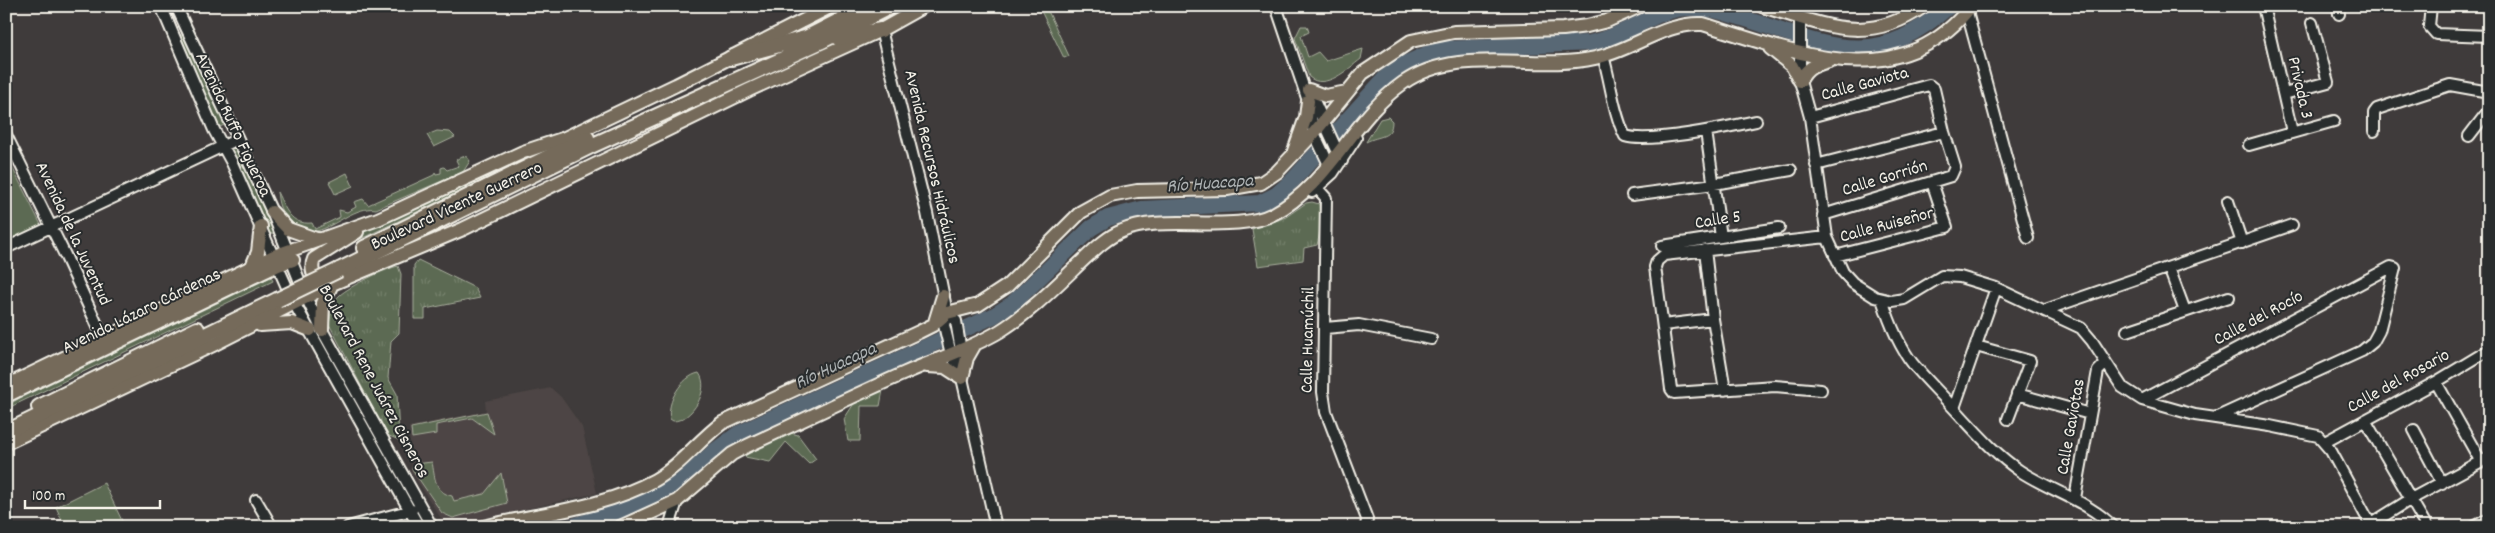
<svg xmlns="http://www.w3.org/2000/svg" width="2495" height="533" viewBox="0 0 2495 533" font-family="Dekko,sans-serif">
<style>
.built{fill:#4d4544}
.grass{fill:url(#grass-tufts);stroke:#a8ae9d}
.garden{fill:#5c6a52;stroke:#a8ae9d}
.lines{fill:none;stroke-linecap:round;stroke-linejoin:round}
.river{stroke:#586775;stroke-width:16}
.minor-casing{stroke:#f4f1e8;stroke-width:14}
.major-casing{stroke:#f4f1e8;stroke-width:16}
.highway-casing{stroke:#f4f1e8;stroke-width:18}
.minor{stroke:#2a2d2e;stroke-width:10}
.major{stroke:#746a5a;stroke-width:12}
.highway{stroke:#746a5a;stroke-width:14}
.highway-bridge-casing{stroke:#f4f1e8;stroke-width:18;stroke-linecap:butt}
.highway-bridge{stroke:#746a5a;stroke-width:14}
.labels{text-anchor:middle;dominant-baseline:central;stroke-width:4;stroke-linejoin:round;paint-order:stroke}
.street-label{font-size:18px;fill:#f4f1e8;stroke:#2a2d2e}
.water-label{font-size:19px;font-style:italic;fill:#aeb3b4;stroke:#2a2d2e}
</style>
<defs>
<pattern id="grass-tufts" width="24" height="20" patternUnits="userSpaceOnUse" patternTransform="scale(1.25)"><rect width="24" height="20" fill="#5c6a52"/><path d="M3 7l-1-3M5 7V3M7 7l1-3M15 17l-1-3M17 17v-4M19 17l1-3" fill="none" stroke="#74806b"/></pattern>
</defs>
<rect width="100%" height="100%" fill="#3f3b3b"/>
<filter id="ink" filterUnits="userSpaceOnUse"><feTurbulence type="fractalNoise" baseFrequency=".02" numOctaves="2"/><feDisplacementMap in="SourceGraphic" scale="10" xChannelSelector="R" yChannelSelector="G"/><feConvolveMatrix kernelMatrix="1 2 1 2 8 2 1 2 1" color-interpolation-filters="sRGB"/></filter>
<g filter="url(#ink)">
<path class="built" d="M 551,388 L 561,397 L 582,427 L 597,493 L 456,525 L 444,523 L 410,470 L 412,465 L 409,427 L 486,411 L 485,401 Z"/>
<path class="grass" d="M 1312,202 L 1319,204 C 1320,218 1321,231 1317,245 L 1304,248 L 1303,260 L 1258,266 L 1252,229 L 1286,217 L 1306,203 Z
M 418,260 L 475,288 L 480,298 L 425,309 L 425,319 L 414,319 L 414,265 Z
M 398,266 L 401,274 L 399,333 L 391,341 L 388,378 L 397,394 L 399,440 L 387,435 L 329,324 C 331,315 332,301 340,295 C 350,286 385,269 398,266 Z"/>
<path class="garden" d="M 1041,6 L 1049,13 L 1069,56 L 1064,58 L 1042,13 L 1035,8 Z
M 1301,26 L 1307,26 L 1309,32 L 1301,36 L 1308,57 L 1318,52 L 1326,61 L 1363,49 L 1361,59 C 1348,69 1325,91 1309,77 L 1295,38 Z
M 184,34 L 226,124 L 218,128 L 177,37 Z
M 1388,117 L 1392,121 C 1392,139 1379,135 1366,142 L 1380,119 Z
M 437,131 L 450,132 L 455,137 L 434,147 L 427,135 Z
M 237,146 L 276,232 L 268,235 L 229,150 Z
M 537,150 L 539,153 L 344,247 L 365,231 Z
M 6,155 L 41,225 L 6,242 Z
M 462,156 L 467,157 L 470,161 L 463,172 L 376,209 C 345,204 317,253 289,220 C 287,216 281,211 280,207 C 278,203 278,197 277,192 C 286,209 290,225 312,223 L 315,229 L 340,217 L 339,210 L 347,212 L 356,207 L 354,202 L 363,199 L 368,205 L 434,175 L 435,172 L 436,174 L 441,173 L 441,168 L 444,167 L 447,170 L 459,166 L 456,160 Z
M 347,173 L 353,186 L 335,194 L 329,182 Z
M 271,277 L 273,281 L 6,409 L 6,406 L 20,398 Z
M 699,373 C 711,389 692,421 673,421 L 670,419 C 666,402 682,376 699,373 Z
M 883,390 L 880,406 L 861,406 L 860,441 L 848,441 L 844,419 L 855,402 Z
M 487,412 L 494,434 L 472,418 L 436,425 L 436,434 L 412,438 L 411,428 Z
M 791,433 L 798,435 L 816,459 L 809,464 L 786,442 L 770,462 L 745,457 L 745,453 L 782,434 Z
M 432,462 C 435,477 434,492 452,496 L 454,501 L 484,494 L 501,473 L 507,503 L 453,518 L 442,513 L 412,469 L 415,464 Z
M 104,483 L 125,527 L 65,527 L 56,507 Z"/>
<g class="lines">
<path class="river" d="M 570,527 L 620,511 L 659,495 L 681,482 L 715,451 L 738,434 L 993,316 L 1012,304 L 1091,228 L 1108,218 L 1142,209 L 1260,203 L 1276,195 L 1293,180 L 1386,77 L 1405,64 L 1427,54 L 1446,49 L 1590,43 C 1599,40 1608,39 1616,35 C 1638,26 1662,9 1686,8 C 1708,6 1728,14 1749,20 C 1830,47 1876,71 1949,6"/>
<defs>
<path id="minor" d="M 161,6 L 214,130 L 232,163 L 294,303 L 419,527
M 176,6 L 272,212 L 306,297 L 322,330 L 432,527
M 1276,6 L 1308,101 L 1314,133 L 1333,173
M 2263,6 L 2292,132
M 2338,6 L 2339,14
M 2431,6 L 2429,26 L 2436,34 L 2489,36
M 1967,12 L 2028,238
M 1800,17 L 1800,81 L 1810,117 L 1827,237 L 1843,272 L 1853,283 L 1875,297 L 1892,301 L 1904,299 L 1942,276 L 1960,277 L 1996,288 L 2081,328 L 2092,341 L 2122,387 L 2142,400 L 2195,415 L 2270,426 L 2318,436 L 2331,451 L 2372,527
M 881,30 L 927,213 L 947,313 L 944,325 L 950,350 L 962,378 L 996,527
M 1603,56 C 1611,82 1613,112 1625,136 C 1649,144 1728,127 1756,121
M 1311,94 L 1342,161
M 2284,94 L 2328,82 L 2312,23
M 1810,117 L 1929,85 L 1934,89 L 1944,132 L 1955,167 L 1951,176 L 1823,215
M 1706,131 L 1721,237
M 2374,131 L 2374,113 L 2377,109 L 2450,85 L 2489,92
M 6,135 L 65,255 L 106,344
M 2469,136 L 2489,110
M 2249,145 L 2334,121
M 1816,165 L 1944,132
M 1317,188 L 1326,198 L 1323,392 L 1326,412 L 1367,519 L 1366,527
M 1312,192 L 1333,173 L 1356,138
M 1632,195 L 1714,184 L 1791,170
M 2228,201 L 2242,243
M 1662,246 L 1779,228
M 6,248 L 238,139
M 1705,250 L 1713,319 L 1725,390
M 1835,256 L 1947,227 L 1932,182
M 2169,268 L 2185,311
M 1882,299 C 1889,321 1898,345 1913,364 C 1924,377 1937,390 1949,403 C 1971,426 1993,453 2020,471 C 2054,493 2083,498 2114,527
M 2045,310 L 2292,225
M 947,313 L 956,321 L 962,357
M 1663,325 L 1713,319
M 1325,328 L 1359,325 L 1431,339
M 2127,331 L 2229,297
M 1976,346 L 2030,361 L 2008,419
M 2436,382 L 2481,462
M 1821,390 L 1775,386 L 1674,393 L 1671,389 L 1655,267 L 1657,261 L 1664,255 L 1827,237
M 2017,394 L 2090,414
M 2142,400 L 2391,267 L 2395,268 L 2379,331 L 2373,342 L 2362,351 L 2215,418
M 1954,408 L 1996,288
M 2365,420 L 2427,527
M 2414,430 L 2442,483
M 2325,442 L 2436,382 L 2489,350
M 2075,498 L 2098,371 L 2105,364
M 256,500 L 272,527
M 2371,524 L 2411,499 L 2489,457
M 348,527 L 412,510
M 669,527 L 677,501
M 2474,527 L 2489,519"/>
<path id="major" d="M 1762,6 C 1823,24 1866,47 1924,6
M 1770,48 L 1792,66 L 1800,81
M 1800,81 C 1807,67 1815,65 1829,61
M 1309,90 L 1325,96 L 1347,92
M 1294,151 L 1306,117 L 1308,101
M 272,212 L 288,229 L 319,240
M 252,266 L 258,252 L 261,226
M 324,287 L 317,284 C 314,275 310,268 314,259 L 357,232
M 935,322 L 943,296
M 260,325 L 292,323 L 310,330
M 322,330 L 323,303 L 332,284
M 927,366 L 945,367 L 962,378 L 967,358 L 975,344
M 6,386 L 274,256 L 378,219 L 523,152 L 565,138 L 676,85 L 832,6
M 6,396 L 278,265 L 293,260
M 6,443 L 215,344 L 332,284 L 463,229 L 749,90 L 881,30 L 924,6
M 483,527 C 540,513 602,509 655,480 C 680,466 699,440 722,423 L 919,332 L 933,325 L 947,313 L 978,305 L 1007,286 L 1081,212 L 1110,196 L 1137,191 L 1227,189 L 1261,183 L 1277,172 L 1314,133 L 1363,73 L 1411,41 L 1454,32 L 1563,29 L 1587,26 L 1607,21 L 1640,6
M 620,527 L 677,501 L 732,454 L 747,446 C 800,422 852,396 905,373 C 937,359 970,349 1000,331 C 1029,313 1054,288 1079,264 C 1092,252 1105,238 1122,231 C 1163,213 1234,234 1273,214 C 1329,185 1352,119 1403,83 C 1459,44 1533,72 1595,58 C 1633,50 1664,22 1703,24 C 1794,52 1899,98 1971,6"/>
<path id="highway" d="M 838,38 L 881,30
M 798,42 L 868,6
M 731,58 L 805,38
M 364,248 L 587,138
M 339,270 L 591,146 L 820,42 L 891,6
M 39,407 L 197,329
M 6,432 L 277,300"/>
</defs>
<use href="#minor" class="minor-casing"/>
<use href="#major" class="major-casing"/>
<use href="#highway" class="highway-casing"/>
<use href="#minor" class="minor"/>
<use href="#major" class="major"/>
<use href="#highway" class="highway"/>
<defs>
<path id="highway-bridge" d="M 277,300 L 339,270"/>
</defs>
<use href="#highway-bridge" class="highway-bridge-casing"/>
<use href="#highway-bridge" class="highway-bridge"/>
</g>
</g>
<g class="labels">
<g class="street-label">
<text transform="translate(1865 85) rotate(-15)">Calle Gaviota</text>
<text transform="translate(2299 88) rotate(77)">Privada 3</text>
<text transform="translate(232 125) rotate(65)">Avenida Ruffo Figueroa</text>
<text transform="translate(931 167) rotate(77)">Avenida Recursos Hidráulicos</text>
<text transform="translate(1885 179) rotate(-17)">Calle Gorrión</text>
<text transform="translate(457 207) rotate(-25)">Boulevard Vicente Guerrero</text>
<text transform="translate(1718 221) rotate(-9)">Calle 5</text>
<text transform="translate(1887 226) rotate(-15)">Calle Ruiseñor</text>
<text transform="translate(72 234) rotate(65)">Avenida de la Juventud</text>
<text transform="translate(142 312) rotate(-26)">Avenida Lázaro Cárdenas</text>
<text transform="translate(2259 319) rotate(-28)">Calle del Rocío</text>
<text transform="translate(1309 340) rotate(-89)">Calle Huamúchil</text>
<text transform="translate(373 382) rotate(62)">Boulevard Rene Juárez Cisneros</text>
<text transform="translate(2399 382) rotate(-29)">Calle del Rosario</text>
<text transform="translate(2072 427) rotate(-80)">Calle Gaviotas</text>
</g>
<g class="water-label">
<text transform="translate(1210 185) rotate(-4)">Río Huacapa</text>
<text transform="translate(836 367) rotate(-25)">Río Huacapa</text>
</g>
</g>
<rect width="2495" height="533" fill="none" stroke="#2a2d2e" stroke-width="25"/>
<rect x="12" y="12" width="2470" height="508" fill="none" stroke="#f4f1e8" stroke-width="2" filter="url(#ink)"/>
<path d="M25 500v8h135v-8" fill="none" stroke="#f4f1e8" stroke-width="2.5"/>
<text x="32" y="500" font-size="15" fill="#f4f1e8" stroke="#2a2d2e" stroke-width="4" paint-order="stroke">100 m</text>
</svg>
